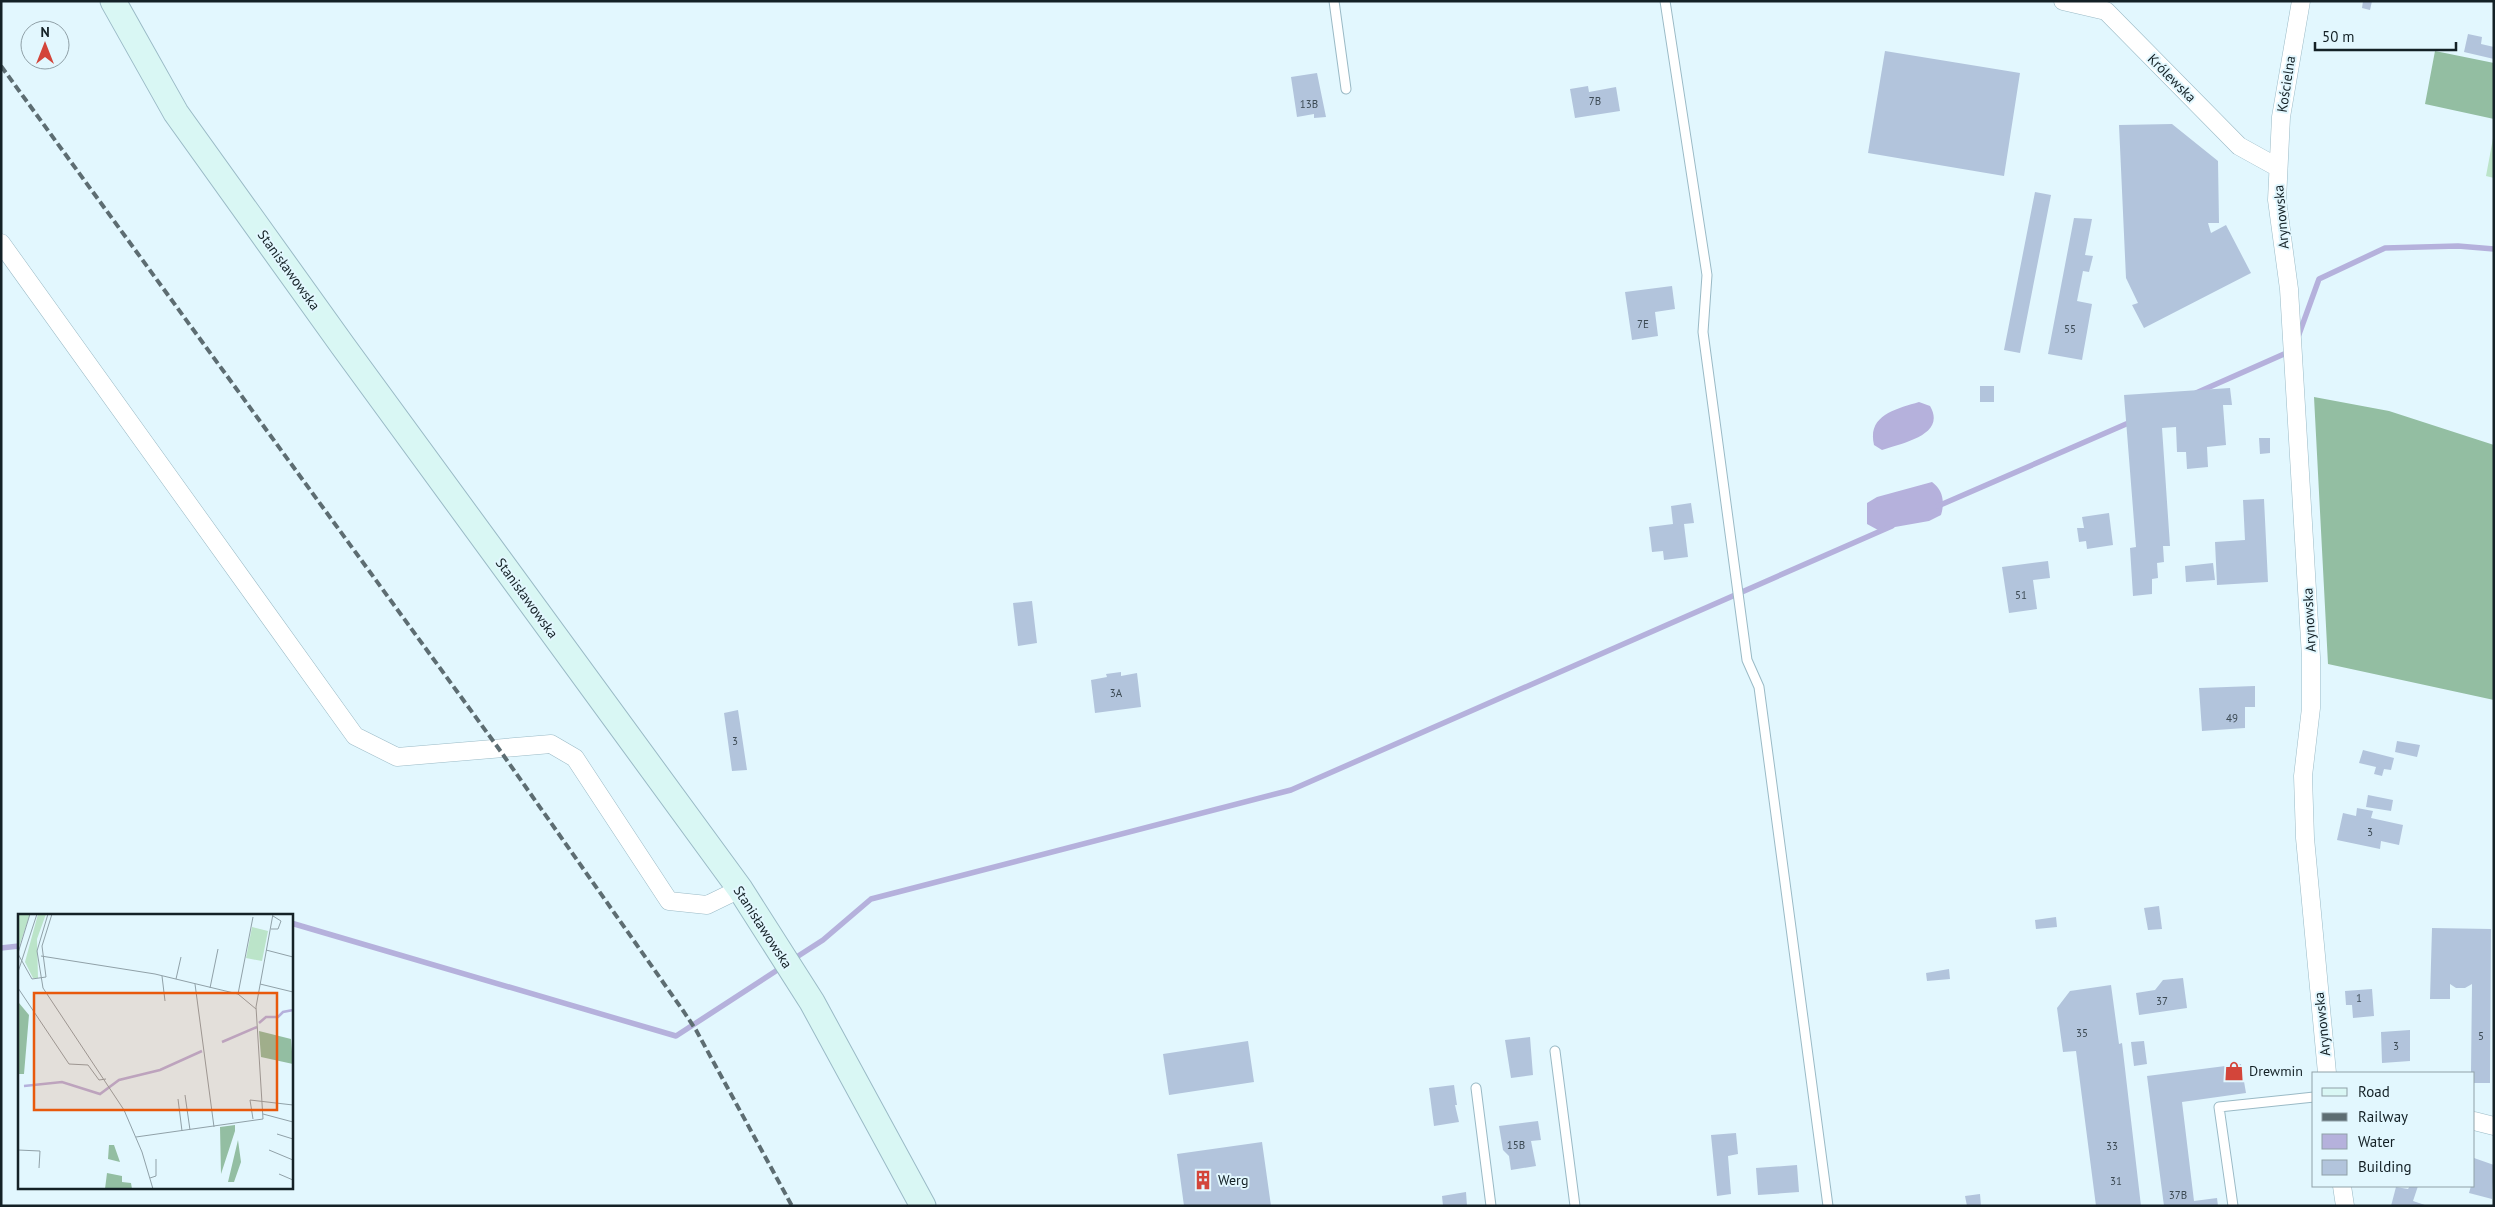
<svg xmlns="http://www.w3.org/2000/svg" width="2495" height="1207" viewBox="0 0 2495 1207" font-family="'PT Sans',sans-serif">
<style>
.green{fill:#bbe4c9}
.forest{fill:#93bea2}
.water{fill:#b5b1dc}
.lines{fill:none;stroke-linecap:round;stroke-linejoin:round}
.stream{stroke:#b5b1dc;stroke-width:5.5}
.building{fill:#b2c4dc}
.lane-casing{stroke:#9abac6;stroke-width:11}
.street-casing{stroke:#9abac6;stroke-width:19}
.secondary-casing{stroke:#9abac6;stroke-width:27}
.lane{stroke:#fff;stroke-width:9}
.street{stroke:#fff;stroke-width:18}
.secondary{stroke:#d9f7f4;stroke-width:25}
.rail{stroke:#5d6d72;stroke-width:4;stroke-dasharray:8 4;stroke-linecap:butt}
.labels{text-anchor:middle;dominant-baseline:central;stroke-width:4;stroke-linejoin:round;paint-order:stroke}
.number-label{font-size:11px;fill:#3c4a54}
.street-label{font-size:14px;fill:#142126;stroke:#e2f7fe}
.poi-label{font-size:14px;fill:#142126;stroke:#e2f7fe;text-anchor:start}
.inset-river{fill:none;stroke:#b5b1dc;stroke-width:2.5}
.inset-road{fill:none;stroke:#90a1a8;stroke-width:1}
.view{fill:#e8590c;fill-opacity:0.15;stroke:#e8590c;stroke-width:2.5}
.inset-edge{fill:none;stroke:#142126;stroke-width:2.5}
</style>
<rect width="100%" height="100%" fill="#e2f7fe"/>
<path class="green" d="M 2494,133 L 2494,178 L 2486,176 Z"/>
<path class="forest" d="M 2435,51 L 2494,63 L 2494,119 L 2425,104 Z
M 2314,397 L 2389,411 L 2494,445 L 2494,700 L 2328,664 Z"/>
<path class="water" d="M 1919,402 L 1930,406 C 1947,435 1902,443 1882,450 L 1874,445 C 1867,415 1896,409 1919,402 Z
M 1932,482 C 1943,490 1945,502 1941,515 L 1929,521 L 1878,530 L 1867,524 L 1867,503 L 1877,497 Z"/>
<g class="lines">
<path class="stream" d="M 2298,337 L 2319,279 L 2385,248 L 2458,246 L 2494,249
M 2196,393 L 2291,351
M 1938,506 L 2133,421
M 291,923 L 676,1036 L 782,967
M 1,948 L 19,946
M 792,960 L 823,940 L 871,899 L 1291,790 L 1892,526"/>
</g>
<path class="building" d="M 2363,1 L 2372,1 L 2370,10 L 2362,8 Z
M 2468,34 L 2482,37 L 2481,44 L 2494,47 L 2494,59 L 2464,52 Z
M 1885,51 L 2020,73 L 2004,176 L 1868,153 Z
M 1317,73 L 1326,117 L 1314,118 L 1314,114 L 1297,117 L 1291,77 Z
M 1588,86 L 1589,92 L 1616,87 L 1620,111 L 1575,118 L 1570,89 Z
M 2172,124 L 2218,161 L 2219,223 L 2208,223 L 2211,233 L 2226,225 L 2251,273 L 2144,328 L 2132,305 L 2138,303 L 2126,278 L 2119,125 Z
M 2035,192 L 2051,195 L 2020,353 L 2004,350 Z
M 2074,218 L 2092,219 L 2085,255 L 2093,256 L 2089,272 L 2083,271 L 2077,301 L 2092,304 L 2082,360 L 2048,354 Z
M 1672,286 L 1675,309 L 1655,312 L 1658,336 L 1632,340 L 1625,292 Z
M 1980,386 L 1994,386 L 1994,402 L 1980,402 Z
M 2230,388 L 2232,405 L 2223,405 L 2226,445 L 2207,447 L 2208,467 L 2187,469 L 2186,452 L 2177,452 L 2176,427 L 2162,428 L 2170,546 L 2163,546 L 2164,562 L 2157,563 L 2158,578 L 2152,579 L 2152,594 L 2133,596 L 2130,548 L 2136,547 L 2124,395 Z
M 2259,438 L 2270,438 L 2270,453 L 2260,454 Z
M 2264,499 L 2268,582 L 2217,585 L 2215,542 L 2245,540 L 2243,500 Z
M 1691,503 L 1694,523 L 1684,524 L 1688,557 L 1664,560 L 1663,551 L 1652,552 L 1649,527 L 1673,524 L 1671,506 Z
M 2109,513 L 2113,545 L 2087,549 L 2086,541 L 2079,542 L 2077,528 L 2084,528 L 2082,517 Z
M 2048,561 L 2050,578 L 2033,580 L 2037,609 L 2009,613 L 2002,567 Z
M 2213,563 L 2215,580 L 2186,582 L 2185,566 Z
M 1032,601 L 1037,643 L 1018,646 L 1013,603 Z
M 1121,672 L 1121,676 L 1137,673 L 1141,707 L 1095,713 L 1091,680 L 1107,677 L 1106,674 Z
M 2255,686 L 2255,707 L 2245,707 L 2245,728 L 2202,731 L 2199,688 Z
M 738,710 L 747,770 L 732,771 L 724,713 Z
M 2397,741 L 2420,745 L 2417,757 L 2395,752 Z
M 2363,750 L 2394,758 L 2391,770 L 2384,769 L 2382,776 L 2374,774 L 2376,767 L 2359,763 Z
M 2368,795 L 2393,800 L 2391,811 L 2366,807 Z
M 2357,808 L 2373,811 L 2371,818 L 2403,825 L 2399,845 L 2381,841 L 2380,849 L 2337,840 L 2343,813 L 2356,816 Z
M 2159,906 L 2162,929 L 2148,930 L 2144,908 Z
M 2056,917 L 2057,927 L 2036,929 L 2035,920 Z
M 2432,928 L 2491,929 L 2490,1083 L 2474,1083 L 2474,1073 L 2471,1073 L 2472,984 L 2465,988 L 2456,988 L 2450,984 L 2450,999 L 2430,999 Z
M 1949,969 L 1950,979 L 1927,981 L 1926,973 Z
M 2183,978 L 2187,1008 L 2139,1015 L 2136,993 L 2155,990 L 2163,980 Z
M 2111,985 L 2119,1044 L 2122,1043 L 2141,1206 L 2096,1206 L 2076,1051 L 2063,1052 L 2057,1008 L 2070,991 Z
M 2372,989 L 2374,1016 L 2353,1018 L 2352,1005 L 2346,1005 L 2345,991 Z
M 2410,1030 L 2410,1061 L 2382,1063 L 2381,1032 Z
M 1530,1037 L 1533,1075 L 1511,1078 L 1505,1040 Z
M 1248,1041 L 1254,1082 L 1169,1095 L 1163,1054 Z
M 2144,1041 L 2147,1064 L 2134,1066 L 2131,1042 Z
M 2241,1064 L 2246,1093 L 2182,1102 L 2194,1201 L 2217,1198 L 2218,1206 L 2164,1206 L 2147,1076 Z
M 1454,1085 L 1457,1105 L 1455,1105 L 1459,1122 L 1434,1126 L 1429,1088 Z
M 1538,1121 L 1541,1140 L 1531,1141 L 1536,1166 L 1511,1170 L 1509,1156 L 1503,1150 L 1499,1126 Z
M 1736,1133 L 1738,1154 L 1728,1156 L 1731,1194 L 1717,1196 L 1711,1135 Z
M 1262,1142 L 1271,1206 L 1184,1206 L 1177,1154 Z
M 2474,1158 L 2494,1165 L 2492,1199 L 2469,1193 L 2471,1186 L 2474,1186 Z
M 1797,1165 L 1799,1192 L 1758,1195 L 1756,1168 Z
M 2410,1186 L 2418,1186 L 2413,1201 L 2428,1206 L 2391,1206 L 2396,1187 L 2408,1189 Z
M 1466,1192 L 1467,1206 L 1443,1206 L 1442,1196 Z
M 1980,1194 L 1981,1206 L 1967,1206 L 1965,1196 Z"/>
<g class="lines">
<defs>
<path id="lane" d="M 1334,1 L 1346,89
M 1665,1 L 1707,275 L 1703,332 L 1747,660 L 1759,687 L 1828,1206
M 1555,1051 L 1575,1206
M 1476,1088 L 1491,1206
M 2233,1206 L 2219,1107 L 2314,1097"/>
<path id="street" d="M 2063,1 L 2106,11 L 2239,146 L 2277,167
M 2301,1 L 2281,117 L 2277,200 L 2289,289 L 2311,657 L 2311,708 L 2303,776 L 2305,838 L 2327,1073
M 1,243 L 355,736 L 397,757 L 551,744 L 575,758 L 669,901 L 707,905 L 740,889
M 2474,1121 L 2494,1126
M 2342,1186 L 2345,1206"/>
<path id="secondary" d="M 113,1 L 176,113 L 343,346 L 740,889 L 812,1002 L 923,1206"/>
</defs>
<use href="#lane" class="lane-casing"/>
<use href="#street" class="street-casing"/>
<use href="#secondary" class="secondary-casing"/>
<use href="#lane" class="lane"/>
<use href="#street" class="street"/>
<use href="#secondary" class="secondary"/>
<path class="rail" d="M 1,66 L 499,749 L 684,1012 L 696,1030 L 792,1206"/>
</g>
<defs>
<symbol id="shop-bare" viewBox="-9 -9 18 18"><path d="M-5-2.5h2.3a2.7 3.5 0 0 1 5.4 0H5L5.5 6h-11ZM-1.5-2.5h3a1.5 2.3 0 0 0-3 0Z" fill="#d3453a" stroke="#e2f7fe" stroke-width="2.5" paint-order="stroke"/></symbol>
<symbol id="building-bare" viewBox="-9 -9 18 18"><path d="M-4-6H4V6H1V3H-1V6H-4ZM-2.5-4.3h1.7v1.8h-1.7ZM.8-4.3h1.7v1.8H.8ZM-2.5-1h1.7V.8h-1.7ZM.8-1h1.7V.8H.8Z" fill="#d3453a" stroke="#e2f7fe" stroke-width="2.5" paint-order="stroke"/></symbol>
</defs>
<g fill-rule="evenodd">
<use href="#shop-bare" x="2220" y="1057" width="28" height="28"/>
<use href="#building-bare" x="1189" y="1166" width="28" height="28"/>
</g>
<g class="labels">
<g class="number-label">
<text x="1595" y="101">7B</text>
<text x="1309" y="104">13B</text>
<text x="1643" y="324">7E</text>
<text x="2070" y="329">55</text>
<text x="2021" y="595">51</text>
<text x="1116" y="693">3A</text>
<text x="2232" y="718">49</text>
<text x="735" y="741">3</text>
<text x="2370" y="832">3</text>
<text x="2359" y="998">1</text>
<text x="2162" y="1001">37</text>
<text x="2082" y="1033">35</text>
<text x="2481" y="1036">5</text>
<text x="2396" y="1046">3</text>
<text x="1516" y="1145">15B</text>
<text x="2112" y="1146">33</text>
<text x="2116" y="1181">31</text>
<text x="2178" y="1195">37B</text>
</g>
<g class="street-label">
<text transform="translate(2172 78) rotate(45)">Królewska</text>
<text transform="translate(2286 84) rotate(-81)">Kościelna</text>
<text transform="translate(2281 217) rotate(-95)">Arynowska</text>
<text transform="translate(289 270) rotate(54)">Stanisławowska</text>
<text transform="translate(527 598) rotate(54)">Stanisławowska</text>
<text transform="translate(2309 620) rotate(-93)">Arynowska</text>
<text transform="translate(763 927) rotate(57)">Stanisławowska</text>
<text transform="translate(2322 1024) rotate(-96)">Arynowska</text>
</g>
<g class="poi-label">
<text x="2249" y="1071">Drewmin</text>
<text x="1218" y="1180">Werg</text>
</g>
</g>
<g transform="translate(18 914)">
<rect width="275" height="275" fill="#e2f7fe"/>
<path d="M 0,0 L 12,0 L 0,36 ZM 20,0 L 28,0 L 19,25 L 20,64 L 15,64 L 7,48 ZM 234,13 L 250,17 L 244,47 L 228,44 Z" fill="#bbe4c9"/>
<path d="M 1,89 L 11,101 L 6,160 L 0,160 ZM 241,117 L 273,125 L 275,150 L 243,143 ZM 217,211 L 217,217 L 203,260 L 202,213 ZM 220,226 L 223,248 L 216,268 L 210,268 ZM 91,231 L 96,231 L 102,248 L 90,245 ZM 89,259 L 104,262 L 104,268 L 113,269 L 114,275 L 87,275 Z" fill="#93bea2"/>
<path class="inset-river" d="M 241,109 L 248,103 L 260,103 L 265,98 L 275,96M 204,128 L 239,113M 6,172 L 44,168 L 82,180 L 101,166 L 142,156 L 184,137"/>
<path class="inset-road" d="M 30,0 L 19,37 L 25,74 L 106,196 L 124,238 L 135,275M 253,15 L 260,15 L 263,7 L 255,2M 248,36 L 275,43M 0,39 L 12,0M 0,40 L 14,65 L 28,63 L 24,32 L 34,0M 23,42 L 137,60 L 220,80 L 238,95M 0,58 L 19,0M 144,62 L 147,87M 158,65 L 163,43M 177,70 L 196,213M 242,70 L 275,78M 0,74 L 51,150 L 70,151 L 81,166 L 88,165M 192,74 L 200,35M 220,80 L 235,3M 167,181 L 172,216M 160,185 L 164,217M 245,200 L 275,208M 235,205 L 232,186 L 275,191M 259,220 L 275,225M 118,223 L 245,205 L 238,93 L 255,0M 251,236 L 275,246M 0,242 L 0,236 L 22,237 L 21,254M 261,260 L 275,266M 132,264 L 138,262 L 138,245"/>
<path class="view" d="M 16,79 L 259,79 L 259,196 L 16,196 Z"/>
<rect width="275" height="275" class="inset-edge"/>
</g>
<rect width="2495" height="1207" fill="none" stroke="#142126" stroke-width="5"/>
<rect x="2312" y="1072" width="162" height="115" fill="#e2f7fe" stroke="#90a1a8"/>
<rect x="2322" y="1088" width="25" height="8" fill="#d9f7f4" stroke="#90a1a8"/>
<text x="2358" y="1097" font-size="15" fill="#142126">Road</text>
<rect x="2322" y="1113" width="25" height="8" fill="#5d6d72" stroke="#90a1a8"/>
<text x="2358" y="1122" font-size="15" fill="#142126">Railway</text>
<rect x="2322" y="1134" width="25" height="15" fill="#b5b1dc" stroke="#90a1a8"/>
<text x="2358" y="1147" font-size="15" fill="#142126">Water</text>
<rect x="2322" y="1160" width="25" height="15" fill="#b2c4dc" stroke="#90a1a8"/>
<text x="2358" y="1172" font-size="15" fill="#142126">Building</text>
<g transform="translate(45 45)"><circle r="24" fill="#e2f7fe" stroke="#90a1a8"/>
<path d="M0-4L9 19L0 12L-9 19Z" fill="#d3453a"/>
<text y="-8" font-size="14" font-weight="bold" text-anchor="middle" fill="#142126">N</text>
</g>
<path d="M2315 42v8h141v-8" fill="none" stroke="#142126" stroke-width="2.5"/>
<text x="2322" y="42" font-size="15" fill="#142126" stroke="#e2f7fe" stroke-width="4" paint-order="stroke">50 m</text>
</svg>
